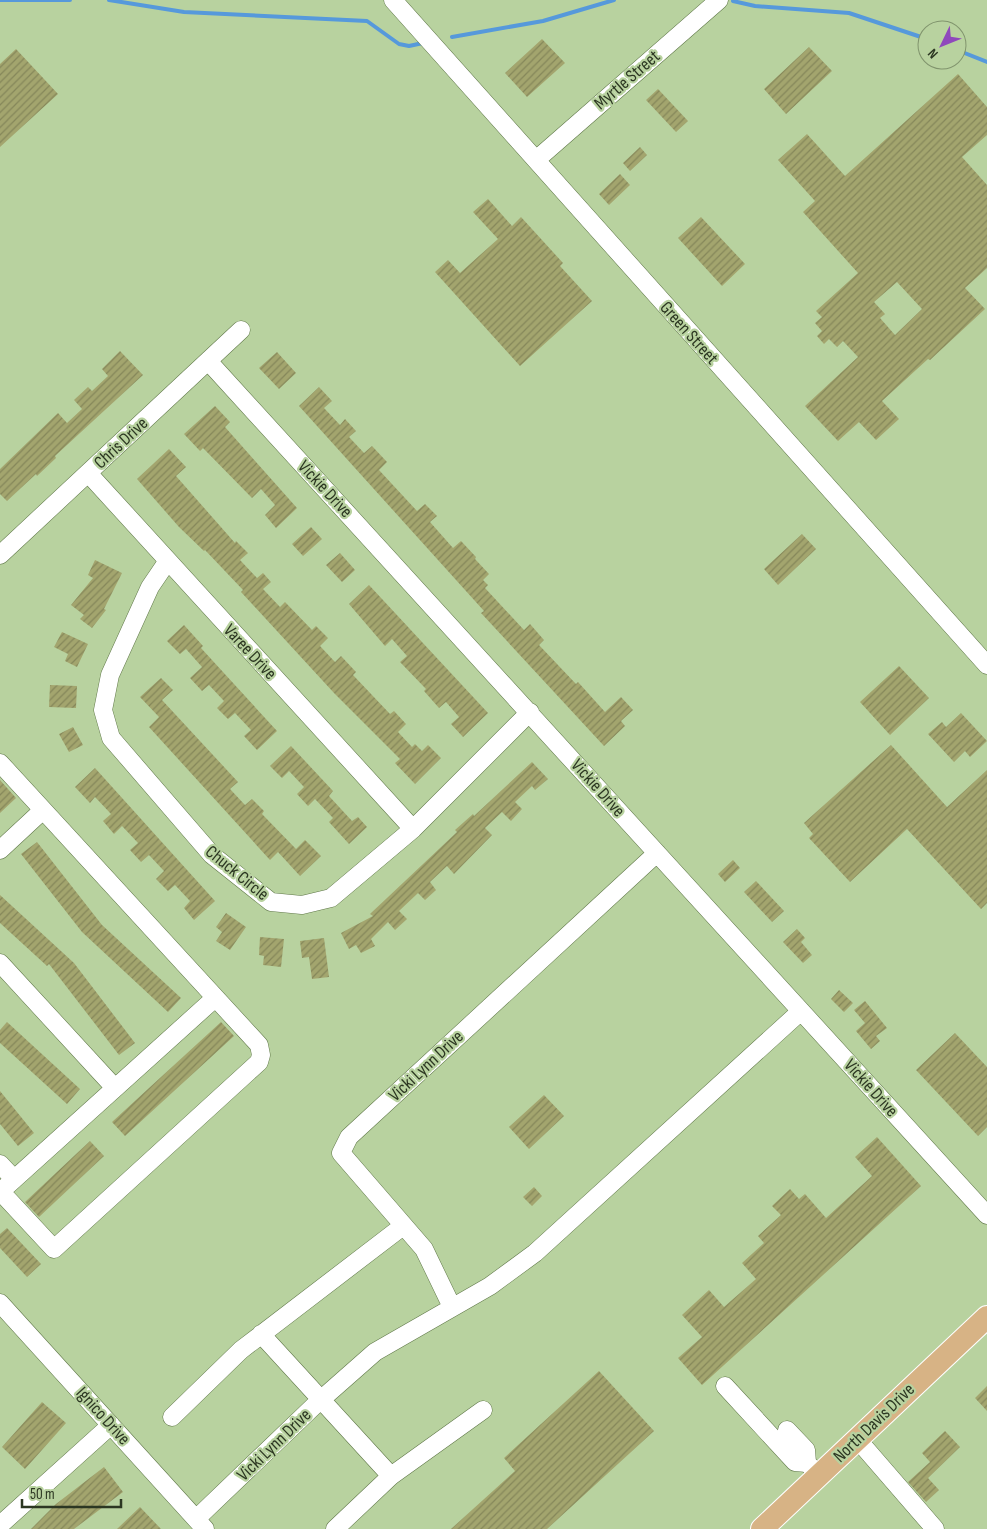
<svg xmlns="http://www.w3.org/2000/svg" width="987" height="1529" viewBox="0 0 987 1529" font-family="'Sofia Sans Condensed',sans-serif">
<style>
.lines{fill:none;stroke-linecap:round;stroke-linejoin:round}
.stream{stroke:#5699db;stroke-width:4}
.building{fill:url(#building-hatch);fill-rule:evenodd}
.minor-casing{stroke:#607849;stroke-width:19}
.major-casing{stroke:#fff;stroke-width:24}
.minor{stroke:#fff;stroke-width:18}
.major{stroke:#d7b385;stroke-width:22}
.labels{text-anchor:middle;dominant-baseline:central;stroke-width:4.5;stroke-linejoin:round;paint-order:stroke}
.street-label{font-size:18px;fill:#2c3722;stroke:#b8d29f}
</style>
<defs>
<pattern id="building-hatch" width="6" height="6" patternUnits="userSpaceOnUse" patternTransform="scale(1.25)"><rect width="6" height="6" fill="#a3a56e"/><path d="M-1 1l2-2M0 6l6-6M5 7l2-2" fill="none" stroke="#85875a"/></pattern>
</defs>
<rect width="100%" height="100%" fill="#b8d29f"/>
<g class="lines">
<path class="stream" d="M 0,0 L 70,0
M 109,0 L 184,12 L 367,21 L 399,44 L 409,46 L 423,43
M 733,1 L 755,6 L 849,13 L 927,39
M 452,37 L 543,21 L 614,0
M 957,50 L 987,62"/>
</g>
<path class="building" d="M 542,39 L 565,63 L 527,97 L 505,73 Z
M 809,47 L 832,71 L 786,114 L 764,89 Z
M 16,49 L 58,94 L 0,147 L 0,64 Z
M 958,74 L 987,107 L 987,135 L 962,157 L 987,185 L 987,268 L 965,288 L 985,309 L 930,360 L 928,359 L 882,401 L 899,419 L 876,440 L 859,422 L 838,441 L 805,406 L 858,357 L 843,341 L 837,347 L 829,339 L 824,344 L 817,336 L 822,331 L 815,323 L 822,317 L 816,311 L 858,273 L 803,212 L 815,201 L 778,160 L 807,134 L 845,176 ZM 897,282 L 922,309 L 895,335 L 880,318 L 885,314 L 874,302 Z
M 658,89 L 688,121 L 676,132 L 646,100 Z
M 640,147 L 647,155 L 630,171 L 623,163 Z
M 620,174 L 630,185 L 609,205 L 599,194 Z
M 488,199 L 512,226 L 521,217 L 563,263 L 560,266 L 592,301 L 520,366 L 435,272 L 448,260 L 460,273 L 498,239 L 473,212 Z
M 701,217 L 745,264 L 722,286 L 678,238 Z
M 120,351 L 143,375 L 55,456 L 56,458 L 37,476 L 36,474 L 7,501 L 0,494 L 0,469 L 58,413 L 67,423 L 82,409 L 74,400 L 88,387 L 92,391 L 108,376 L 102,369 Z
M 277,352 L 296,373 L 279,389 L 259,368 Z
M 319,387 L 332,401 L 324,408 L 340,425 L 345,419 L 356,431 L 349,437 L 364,453 L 372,446 L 387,462 L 379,470 L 417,511 L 425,504 L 437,516 L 430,522 L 453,548 L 461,541 L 476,557 L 475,559 L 489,574 L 483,580 L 488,585 L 485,588 L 524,630 L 530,624 L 544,640 L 539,645 L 576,684 L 578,682 L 605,712 L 621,697 L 633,710 L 621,721 L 625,726 L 604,746 L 481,613 L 484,611 L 299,406 Z
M 215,406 L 230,422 L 225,427 L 297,508 L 276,528 L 265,515 L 275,505 L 261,489 L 252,498 L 203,448 L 200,451 L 184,434 Z
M 169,449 L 186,467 L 176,476 L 235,543 L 236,541 L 248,553 L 240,560 L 257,578 L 263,573 L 271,582 L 263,589 L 280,607 L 285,602 L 312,630 L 316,626 L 328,638 L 320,646 L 335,662 L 341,656 L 356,672 L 353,675 L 390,714 L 394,711 L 406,724 L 398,732 L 412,747 L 415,744 L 422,751 L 428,745 L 441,758 L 415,784 L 395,763 L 400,759 L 334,693 L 241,592 L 243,590 L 205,550 L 204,551 L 179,527 L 137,479 Z
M 311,527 L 322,539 L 303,556 L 292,544 Z
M 802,534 L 816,549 L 778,585 L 764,569 Z
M 340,553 L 355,570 L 342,582 L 326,565 Z
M 95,560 L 122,573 L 104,609 L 106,610 L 92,628 L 80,619 L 84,615 L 71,605 L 93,578 L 88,575 Z
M 369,585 L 488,713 L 463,737 L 451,724 L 459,717 L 446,702 L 439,708 L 424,691 L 426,689 L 400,662 L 407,656 L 392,639 L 385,646 L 349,604 Z
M 184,625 L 203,646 L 201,648 L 277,731 L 257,750 L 244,736 L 251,730 L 235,713 L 228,719 L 217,708 L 224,701 L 209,685 L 202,691 L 190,678 L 202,667 L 186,649 L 180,654 L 167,641 Z
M 62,632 L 88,644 L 77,667 L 65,661 L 68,654 L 54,647 Z
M 899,666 L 929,698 L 890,735 L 860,702 Z
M 161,678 L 173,690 L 162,700 L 238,782 L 230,789 L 245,805 L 252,799 L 264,811 L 262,814 L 296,849 L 305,840 L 321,856 L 300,876 L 278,852 L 270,860 L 149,727 L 159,717 L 140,697 Z
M 50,685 L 77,686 L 76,708 L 49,707 Z
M 961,713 L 987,741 L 970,757 L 965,751 L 954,762 L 928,734 L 942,722 L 946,727 Z
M 73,727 L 83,745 L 69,752 L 59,734 Z
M 891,745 L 947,807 L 987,770 L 987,903 L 981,909 L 907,829 L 850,882 L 809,838 L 813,834 L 804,823 Z
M 291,746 L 333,791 L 329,796 L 352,821 L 358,817 L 367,827 L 349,844 L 329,822 L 333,818 L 315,799 L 308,806 L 297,794 L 304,787 L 289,771 L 282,778 L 270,766 Z
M 532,762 L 548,779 L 535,790 L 532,786 L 515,802 L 522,809 L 511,821 L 502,812 L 485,828 L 492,835 L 454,874 L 447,866 L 430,882 L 436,890 L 425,900 L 418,893 L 399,911 L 407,919 L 395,930 L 388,922 L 371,939 L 375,946 L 361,953 L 356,945 L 349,949 L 341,933 L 373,916 L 370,914 L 457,832 L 455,830 L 473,814 L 474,816 Z
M 95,768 L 215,901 L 194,920 L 184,908 L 190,901 L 175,885 L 168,891 L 156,879 L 164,871 L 149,855 L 141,862 L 130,850 L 138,843 L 122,826 L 114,834 L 103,821 L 111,814 L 95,797 L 90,803 L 75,787 Z
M 0,780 L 16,798 L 0,813 Z
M 37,842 L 102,925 L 181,998 L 168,1012 L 82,932 L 21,854 Z
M 733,860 L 740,868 L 725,882 L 718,874 Z
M 756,881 L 784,911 L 772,922 L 744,892 Z
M 0,895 L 74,963 L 135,1043 L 119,1055 L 49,964 L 47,966 L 0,923 Z
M 226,913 L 246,927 L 230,950 L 216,941 L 222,932 L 216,927 Z
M 797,929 L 805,938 L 801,942 L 812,955 L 803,963 L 783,942 Z
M 260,937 L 284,939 L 281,967 L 263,965 L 264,956 L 259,955 Z
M 324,938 L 329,977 L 312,979 L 309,957 L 302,958 L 300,941 Z
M 839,990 L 853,1003 L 844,1012 L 831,999 Z
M 865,1001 L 887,1028 L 876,1036 L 880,1041 L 871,1049 L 856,1031 L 865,1023 L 854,1010 Z
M 7,1022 L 80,1089 L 67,1104 L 0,1043 L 0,1030 Z
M 221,1022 L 234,1036 L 125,1136 L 112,1122 Z
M 955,1033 L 987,1067 L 987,1127 L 978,1136 L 916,1070 Z
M 0,1091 L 34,1133 L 18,1146 L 0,1124 Z
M 544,1095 L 564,1116 L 529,1149 L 509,1127 Z
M 877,1137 L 921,1186 L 702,1385 L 678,1358 L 702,1337 L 682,1315 L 709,1290 L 724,1307 L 756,1279 L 742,1263 L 764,1243 L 758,1236 L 781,1215 L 772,1206 L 790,1189 L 799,1199 L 805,1194 L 826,1218 L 872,1176 L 855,1157 Z
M 90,1141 L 104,1156 L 39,1217 L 25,1202 Z
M 534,1187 L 542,1196 L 532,1206 L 523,1197 Z
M 7,1228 L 41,1264 L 27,1277 L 0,1248 L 0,1234 Z
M 599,1371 L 654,1431 L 547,1529 L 451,1529 L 515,1471 L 504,1458 Z
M 987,1386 L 987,1411 L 975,1398 Z
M 42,1402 L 66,1423 L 25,1469 L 2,1447 Z
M 945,1431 L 960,1447 L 928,1478 L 939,1490 L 926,1502 L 908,1482 L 930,1462 L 922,1453 Z
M 104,1467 L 123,1492 L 74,1529 L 31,1529 L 56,1504 Z
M 140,1507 L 161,1529 L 117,1529 Z"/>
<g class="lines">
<defs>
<path id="minor" d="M 393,0 L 987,665
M 536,160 L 719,0
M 209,362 L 987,1215
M 88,473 L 413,829
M 0,555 L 241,330
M 167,562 L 150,587 L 110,675 L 103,710 L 111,738 L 212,855 L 271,902 L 302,905 L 331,898 L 413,829 L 530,712
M 0,763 L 259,1045 L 261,1055 L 259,1062 L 54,1249 L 1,1192
M 0,850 L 43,810
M 0,963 L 115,1088
M 0,1164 L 14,1179
M 0,1192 L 215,998
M 0,1303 L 205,1529
M 452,1307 L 424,1249 L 341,1153 L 349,1137 L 657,853
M 261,1334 L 391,1476
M 725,1386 L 795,1462 L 807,1463
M 172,1417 L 241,1350 L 403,1226
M 787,1430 L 806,1450 L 807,1463 L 815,1471
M 858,1440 L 935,1529
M 196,1519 L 316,1404 L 375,1352 L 490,1286 L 535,1253 L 801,1011
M 0,1525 L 111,1425
M 335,1529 L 391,1476 L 483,1410"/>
<path id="major" d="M 762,1529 L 987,1317"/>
</defs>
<use href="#minor" class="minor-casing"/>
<use href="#major" class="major-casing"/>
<use href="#minor" class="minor"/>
<use href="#major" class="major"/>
</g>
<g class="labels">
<g class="street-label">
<text transform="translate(627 80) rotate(-41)">Myrtle Street</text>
<text transform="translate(689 333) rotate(48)">Green Street</text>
<text transform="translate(121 443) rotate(-43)">Chris Drive</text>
<text transform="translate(325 489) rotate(47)">Vickie Drive</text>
<text transform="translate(250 652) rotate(47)">Varee Drive</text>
<text transform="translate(598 788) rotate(48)">Vickie Drive</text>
<text transform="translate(237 873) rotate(39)">Chuck Circle</text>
<text transform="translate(426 1066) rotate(-43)">Vicki Lynn Drive</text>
<text transform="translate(871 1088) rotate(48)">Vickie Drive</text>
<text transform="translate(103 1416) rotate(48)">Ignico Drive</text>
<text transform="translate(874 1423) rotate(-44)">North Davis Drive</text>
<text transform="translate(274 1445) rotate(-44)">Vicki Lynn Drive</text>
</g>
</g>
<g transform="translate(942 45) rotate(227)"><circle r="24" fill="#b8d29f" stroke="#80946d"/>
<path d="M0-4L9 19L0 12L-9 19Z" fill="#8f48bc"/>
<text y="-8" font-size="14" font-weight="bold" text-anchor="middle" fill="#2c3722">N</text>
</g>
<path d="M22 1499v8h99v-8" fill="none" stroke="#2c3722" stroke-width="2.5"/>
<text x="30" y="1499" font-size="15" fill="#2c3722" stroke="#b8d29f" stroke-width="4" paint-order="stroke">50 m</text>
</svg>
